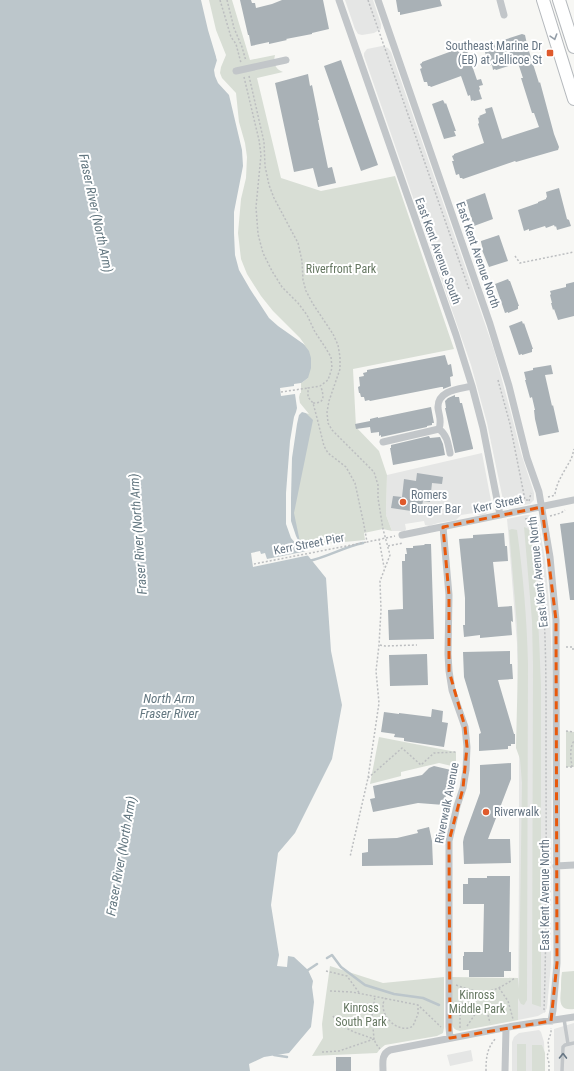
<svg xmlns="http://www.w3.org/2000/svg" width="574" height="1071" viewBox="0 0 574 1071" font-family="'Roboto Condensed',sans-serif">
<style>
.built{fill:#e5e6e5}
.green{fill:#d8ded5}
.water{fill:#bcc6cb}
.pier{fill:#f7f7f4}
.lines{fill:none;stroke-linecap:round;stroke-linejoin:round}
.stream{stroke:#bcc6cb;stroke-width:2.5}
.building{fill:#a9b1b6}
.primary-casing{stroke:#b5b9bd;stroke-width:14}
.path{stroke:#bcbec0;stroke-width:1.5;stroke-dasharray:2 2;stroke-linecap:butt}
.lane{stroke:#c2c6c9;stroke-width:3.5}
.street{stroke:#c2c6c9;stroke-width:7}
.primary{stroke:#fff;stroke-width:12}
.oneway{stroke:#959fa9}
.oneway2{stroke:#677684}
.marked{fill:none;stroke:#e8590c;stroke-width:3;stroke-dasharray:8 5;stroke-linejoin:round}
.poi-dot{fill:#df5a2c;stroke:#fff;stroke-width:1.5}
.labels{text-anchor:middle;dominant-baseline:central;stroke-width:4;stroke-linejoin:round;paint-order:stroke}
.poi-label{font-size:12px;fill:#677684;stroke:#fff;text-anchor:start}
.street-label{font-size:12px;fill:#677684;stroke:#fff}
.park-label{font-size:12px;fill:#657761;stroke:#fff}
.water-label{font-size:13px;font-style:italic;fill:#637780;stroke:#fff}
</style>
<rect width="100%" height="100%" fill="#f7f7f4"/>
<path class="built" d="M 345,0 L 373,0 L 381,24 L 381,29 L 374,33 L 362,35 L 358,34 L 355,29 Z
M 382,46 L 388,48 L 391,52 L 494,350 L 512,417 L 521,453 L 534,493 L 534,500 L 530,504 L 510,507 L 504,504 L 503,500 L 487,423 L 471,365 L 364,56 L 364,53 L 367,49 Z
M 482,453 L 492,506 L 490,511 L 484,515 L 480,515 L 474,513 L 461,515 L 456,520 L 438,523 L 429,526 L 425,525 L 424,521 L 405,524 L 406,529 L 405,531 L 392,531 L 386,515 L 387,475 Z
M 526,515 L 532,515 L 538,521 L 545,558 L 550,614 L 552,671 L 551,964 L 547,1008 L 545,1012 L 538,1016 L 518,1020 L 519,867 L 519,754 L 517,643 L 508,530 L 507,519 Z
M 574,1023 L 574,1071 L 554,1071 L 554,1029 Z
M 539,1030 L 541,1032 L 544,1042 L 545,1071 L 512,1071 L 512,1042 L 514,1037 L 519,1033 Z
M 471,1050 L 473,1061 L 450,1066 L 447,1055 Z"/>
<path class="green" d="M 207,0 L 232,0 L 250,60 L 275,55 C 273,63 275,69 283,72 L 257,78 L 281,178 L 321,191 L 395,176 L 454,349 L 353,369 L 356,427 L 379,451 L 387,475 L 386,515 L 392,531 L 383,529 L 364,533 L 365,540 L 313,545 L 305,543 L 298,540 L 291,521 L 300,384 L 308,378 L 274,315 L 246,276 L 239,260 L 215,32 Z
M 524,527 C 528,528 530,530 531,534 C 537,584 539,635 541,685 L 541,1007 L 532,1004 L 533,665 L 532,621 Z
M 512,529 L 517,530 C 523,574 527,619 528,664 L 527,1000 L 524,1005 L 521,1004 L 518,998 L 518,1020 L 460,1031 C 456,1030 453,1029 452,1024 L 452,977 L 518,978 L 519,989 L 522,783 L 520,759 L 516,748 L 518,663 L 517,625 L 509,530 Z
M 566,731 L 574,732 L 574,767 L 566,767 Z
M 379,737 L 456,752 L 456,767 L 439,763 L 401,772 L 401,776 L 370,784 Z
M 330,966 L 383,983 L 444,977 L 444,1028 L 443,1033 L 437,1036 L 385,1045 L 380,1049 L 377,1053 L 312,1056 L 323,1038 L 322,1024 Z
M 574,971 L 574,1009 C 558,1011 560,1000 561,989 C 561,983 561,978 562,972 Z
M 517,1044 L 526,1044 L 526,1071 L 517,1071 Z
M 532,1045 L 542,1045 L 545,1053 L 545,1071 L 532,1071 Z"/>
<path class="water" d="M 0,0 L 207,0 L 220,79 L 234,94 L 237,122 L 245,157 L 238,204 L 237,232 L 239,260 L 246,276 L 274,315 L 302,342 L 309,351 L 311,358 L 311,368 L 308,378 L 300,384 C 298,406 298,405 313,420 L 294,513 L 301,547 L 326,578 L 331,651 L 342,705 L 332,759 L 295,833 L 278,853 L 271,905 L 279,955 L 277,966 L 287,967 L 288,956 L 294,957 L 308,970 L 313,981 L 312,987 L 314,1002 L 311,1027 L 289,1053 L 264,1057 L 249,1064 L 250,1071 L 0,1071 Z"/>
<path class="pier" d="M 201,0 L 209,0 L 216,30 L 226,55 L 221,67 L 220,73 L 222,78 L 236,93 L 239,122 L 245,143 L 247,157 L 246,178 L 241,199 L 238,233 L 241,259 L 247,274 L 261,296 L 273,311 L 300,338 L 305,345 L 278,326 L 269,318 L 250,289 L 239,270 L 235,255 L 234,233 L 234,212 L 243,166 L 242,150 L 229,95 L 218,83 L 215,76 L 214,70 L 217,60 L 208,30 Z
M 301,383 L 301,393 L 300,393 L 299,397 L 300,403 L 309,414 L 302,412 L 299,415 L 297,424 L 292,458 L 291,498 L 291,521 L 296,536 L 298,540 L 302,542 L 304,547 L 297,545 L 291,538 L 286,524 L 286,493 L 290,441 L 294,417 L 296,412 L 297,408 L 295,394 L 281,396 L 280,388 L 294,386 L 294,384 Z
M 260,551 L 261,554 L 265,553 L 267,559 L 307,551 L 310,555 L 253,567 L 251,553 Z"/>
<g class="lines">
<path class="stream" d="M 309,561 C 327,557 344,547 363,543
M 327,958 L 332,955 L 341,967 L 365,985 L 394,994 L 423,998 L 439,1005
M 308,970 L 317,964
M 274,1055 L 287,1057"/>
</g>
<path class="building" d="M 240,0 L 251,0 L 252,3 L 255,3 L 256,8 L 272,4 L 282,0 L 323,0 L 329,29 L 312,33 L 312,34 L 286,39 L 287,40 L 269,44 L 269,42 L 251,46 L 249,35 L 248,35 Z
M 396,0 L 440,0 L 442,6 L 400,15 L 400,12 L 398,12 Z
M 522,34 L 525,35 L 528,49 L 528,48 L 539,83 L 540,82 L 554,134 L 559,147 L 558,150 L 554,151 L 516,162 L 515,161 L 463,179 L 462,178 L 460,178 L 459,174 L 456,175 L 452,161 L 454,161 L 452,156 L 454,155 L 454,154 L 484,143 L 478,124 L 479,123 L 478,118 L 480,117 L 479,116 L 486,113 L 485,109 L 492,107 L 502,139 L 539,127 L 534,113 L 532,113 L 521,78 L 523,78 L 518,63 L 496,70 L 495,69 L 493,70 L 492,65 L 489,66 L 485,52 L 488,52 L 486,47 L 488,46 L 488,45 Z
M 463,47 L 466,48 L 477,80 L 481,79 L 483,85 L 479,86 L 480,89 L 479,90 L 482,99 L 474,101 L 473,100 L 471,101 L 470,95 L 468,96 L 461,76 L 431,87 L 430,86 L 428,86 L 427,82 L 424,82 L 420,69 L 422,68 L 420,64 L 422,63 L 422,62 Z
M 341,60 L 378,165 L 361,171 L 324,66 Z
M 308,74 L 310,86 L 312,85 L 319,120 L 318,120 L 328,168 L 332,167 L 336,183 L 318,187 L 313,168 L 294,172 L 275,83 Z
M 443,100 L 445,104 L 446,103 L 456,131 L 454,131 L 456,136 L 444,139 L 432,104 Z
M 559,188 L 567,219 L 569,220 L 571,226 L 557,230 L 556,226 L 555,227 L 554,225 L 546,228 L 545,226 L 529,231 L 529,229 L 524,231 L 518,210 L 538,203 L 538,202 L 546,199 L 546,198 L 547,197 L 546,192 Z
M 485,193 L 493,219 L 474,226 L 471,217 L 466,200 Z
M 499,235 L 508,261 L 489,267 L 482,250 L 483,250 L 481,242 L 481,241 Z
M 508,279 L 509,281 L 510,281 L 519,306 L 518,306 L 518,309 L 508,313 L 508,312 L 505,313 L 495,284 Z
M 574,282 L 574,316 L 558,320 L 554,309 L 553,310 L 551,303 L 552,303 L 550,295 L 551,294 L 550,291 L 566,287 L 566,284 Z
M 522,321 L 523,324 L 524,323 L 533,349 L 532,349 L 532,352 L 522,355 L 522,354 L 519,355 L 509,326 Z
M 445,355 L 448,365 L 451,364 L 453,376 L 450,377 L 451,386 L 443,389 L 443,387 L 441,387 L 370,401 L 369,400 L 365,401 L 364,397 L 361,397 L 360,393 L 359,393 L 358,387 L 360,386 L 359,377 L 364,376 L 363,373 L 367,372 L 367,370 Z
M 551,365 L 553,374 L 545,375 L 552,406 L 553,405 L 559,432 L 539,436 L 535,419 L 534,410 L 535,410 L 532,397 L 530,398 L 525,380 L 526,380 L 524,372 L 533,370 L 533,368 Z
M 455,395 L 455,397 L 459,397 L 460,403 L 462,403 L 473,448 L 473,449 L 455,453 L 445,408 L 446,408 L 445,401 L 448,398 Z
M 431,407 L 434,423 L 432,423 L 432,425 L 427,426 L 427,427 L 381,437 L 381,435 L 379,436 L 379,432 L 371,433 L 370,427 L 356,429 L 355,424 L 370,421 L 370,419 L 378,417 L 378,418 Z
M 429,436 L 430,438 L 440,437 L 443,444 L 445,455 L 393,465 L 390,448 L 391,448 L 391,445 Z
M 417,473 L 443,477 L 442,484 L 432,483 L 430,502 L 423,501 L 421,510 L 412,509 L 411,511 L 391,508 L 393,496 L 402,497 L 404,479 L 416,481 Z
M 574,522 L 574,600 L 570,600 L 560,524 Z
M 504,533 L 505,546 L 507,546 L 508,561 L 493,562 L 498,607 L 512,606 L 513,622 L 511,621 L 512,635 L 480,638 L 480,635 L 464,637 L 463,625 L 465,625 L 465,598 L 459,539 L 473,538 L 473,535 Z
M 425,544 L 431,544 L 434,639 L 389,640 L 388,610 L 403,609 L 402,561 L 405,561 L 405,554 L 407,554 L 406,548 L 413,548 L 413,546 L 424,545 Z
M 510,651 L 510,664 L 512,664 L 513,679 L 498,680 L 514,734 L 515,734 L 515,744 L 511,744 L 511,746 L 508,746 L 508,749 L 479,751 L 479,734 L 481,733 L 464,677 L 463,652 Z
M 427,654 L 428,685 L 390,686 L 389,655 Z
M 432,709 L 443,711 L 442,722 L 448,723 L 444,747 L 404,741 L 404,738 L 394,737 L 395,734 L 381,732 L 384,712 L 399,714 L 399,713 L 431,717 Z
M 511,763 L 511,779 L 488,839 L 510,839 L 511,863 L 464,864 L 463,842 L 464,837 L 480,793 L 480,765 Z
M 434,766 L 451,770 L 444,805 L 418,803 L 373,812 L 370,799 L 375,798 L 373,786 L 422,775 L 429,768 Z
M 429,827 L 432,841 L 433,865 L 362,866 L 362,853 L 368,852 L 368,839 L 397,838 L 418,833 L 417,830 Z
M 487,876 L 510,876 L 509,952 L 511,952 L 511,971 L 504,971 L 504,977 L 469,977 L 469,970 L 463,970 L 463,956 L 464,956 L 464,952 L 483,952 L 484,904 L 463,904 L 463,884 L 468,884 L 468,878 L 487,878 Z
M 336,1057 L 351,1057 L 351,1071 L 336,1071 Z"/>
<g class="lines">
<defs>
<path id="primary" d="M 543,0 L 574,99
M 559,0 L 574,47"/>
</defs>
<use href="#primary" class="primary-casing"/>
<path class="path" d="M 220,0 L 231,37 L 236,44 L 241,63
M 227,0 L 234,28 L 242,47 L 246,61
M 368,0 L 469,289
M 249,76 L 264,142 L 265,166 L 269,185 L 274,198 L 298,243 L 302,261 L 303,280 L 306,291 L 313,304 L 333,334 L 338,345 L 340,357 L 340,369 L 329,401 L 327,412 L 328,423 L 332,430 L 374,472 L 378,485 L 378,498 L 383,529 L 390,555 L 380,581 L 381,610 L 379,645 L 376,671 L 379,703 L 368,778 L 350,857
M 244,77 L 259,140 L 261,155 L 256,207 L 258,234 L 263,253 L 272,271 L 282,287 L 298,303 L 307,315 L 315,332 L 325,347 L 331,357 L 332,368 L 328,380 L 320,386 L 308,388 L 308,397 L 313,403 L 317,418 L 324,446 L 328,453 L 346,467 L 355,483 L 364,525 L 367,542 L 395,536
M 515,256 L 520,263 L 574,252
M 498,380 L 510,424 L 525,500 L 529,500
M 281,392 L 308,388
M 313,403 C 325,403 324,397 321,387
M 555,494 C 557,481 564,472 570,461 C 572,458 573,453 574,449
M 548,497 L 556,495
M 529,501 L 531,493
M 550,516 L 561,513 L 565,510
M 532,517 C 547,590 546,666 546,741 C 546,831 547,921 544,1011 L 545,1012
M 525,519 L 537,518
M 379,539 L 384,567
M 388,546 L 403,543
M 254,564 L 367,542
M 380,645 L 385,646 L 417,645
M 566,647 L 572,647 L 572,649 L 574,649
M 566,731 L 574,732
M 566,767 L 574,767
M 572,767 C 571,759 569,748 574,741
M 368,778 L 402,748 L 421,765 L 434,753 L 456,752
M 326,971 L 347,976 L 360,994
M 456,985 C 483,995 492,994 515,978
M 499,988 L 508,1001 L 513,1019
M 330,991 L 352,992 L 373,996 L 418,1005 L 441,1027
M 386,998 C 385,999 383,1003 383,1004 C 382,1019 400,1034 413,1026 L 418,1014 L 418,1005
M 488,1015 L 490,1023
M 333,1016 L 338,1024 L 354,1032 L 374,1039 L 372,1016 L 375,996
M 467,1026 L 478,1010
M 460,1028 C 460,1011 459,1003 473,991
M 322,1052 L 339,1051 L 374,1039 L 376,1044 L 380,1049
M 486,1071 C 486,1057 487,1048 496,1038
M 549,1071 L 549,1063 L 547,1056 L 549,1051 L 548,1041 L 551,1033 L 551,1028"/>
<path class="lane" d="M 564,1019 L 568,1044
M 562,1071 L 563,1047 L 565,1045 L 574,1043"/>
<path class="street" d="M 339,0 L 456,335 L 472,386 L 483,428 L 500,515
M 378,0 L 490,324 L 509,386 L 527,458 L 539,492 L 550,557 L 553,589 L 556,620 L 556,661 L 557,963 L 553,1010 L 551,1021
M 500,0 L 504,15
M 236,71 L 286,60
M 439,429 C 447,435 448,443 450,453
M 383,442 L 439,429 C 442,420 439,416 438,408 C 437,390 460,389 472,386
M 443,527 L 449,595 L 448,654 L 449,671 L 452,690 L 465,727 L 467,747 L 466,770 L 463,788 L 457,806 L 449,841 L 449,1027 L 450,1038
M 402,535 L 574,500
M 556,866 L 574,865
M 383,1071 C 383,1063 381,1054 390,1050 L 514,1026 L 574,1017
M 505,1071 L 506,1028"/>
<use href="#primary" class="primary"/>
</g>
<defs><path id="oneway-chevron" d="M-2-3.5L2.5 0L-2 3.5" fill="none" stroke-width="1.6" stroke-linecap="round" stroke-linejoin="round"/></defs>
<use class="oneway" href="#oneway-chevron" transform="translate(554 37) rotate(73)"/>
<use class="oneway2" href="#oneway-chevron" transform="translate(563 1056) rotate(-89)"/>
<path class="marked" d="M 542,507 L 556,620 L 557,963 L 551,1021 L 450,1038 L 449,841 L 463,788 L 467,747 L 465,727 L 449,671 L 449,595 L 443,527 Z"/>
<g class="poi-dot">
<rect x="546" y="49" width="8" height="8" rx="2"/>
<circle cx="403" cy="502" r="4"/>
<circle cx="486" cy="812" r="4"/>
</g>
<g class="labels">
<g class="poi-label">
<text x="542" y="46" text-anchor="end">Southeast Marine Dr<tspan x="542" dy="14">(EB) at Jellicoe St</tspan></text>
<text x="411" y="495">Romers<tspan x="411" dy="14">Burger Bar</tspan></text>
<text x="494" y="812">Riverwalk</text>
</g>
<g class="street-label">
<text transform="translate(438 251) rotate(70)">East Kent Avenue South</text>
<text transform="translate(478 255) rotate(71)">East Kent Avenue North</text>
<text transform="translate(498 504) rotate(-12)">Kerr Street</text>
<text transform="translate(309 544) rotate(-11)">Kerr Street Pier</text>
<text transform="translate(538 572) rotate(-96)">East Kent Avenue North</text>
<text transform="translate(447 803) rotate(-79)">Riverwalk Avenue</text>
<text transform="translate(545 895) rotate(-90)">East Kent Avenue North</text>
</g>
<g class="park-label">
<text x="341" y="269">Riverfront Park</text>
<text x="477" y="995">Kinross<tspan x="477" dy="14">Middle Park</tspan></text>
<text x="361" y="1008">Kinross<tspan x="361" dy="14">South Park</tspan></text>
</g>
<g class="water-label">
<text transform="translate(96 213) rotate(78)">Fraser River (North Arm)</text>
<text transform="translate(138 534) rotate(-94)">Fraser River (North Arm)</text>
<text x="169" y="698">North Arm<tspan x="169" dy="15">Fraser River</tspan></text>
<text transform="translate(121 856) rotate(-80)">Fraser River (North Arm)</text>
</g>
</g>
</svg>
